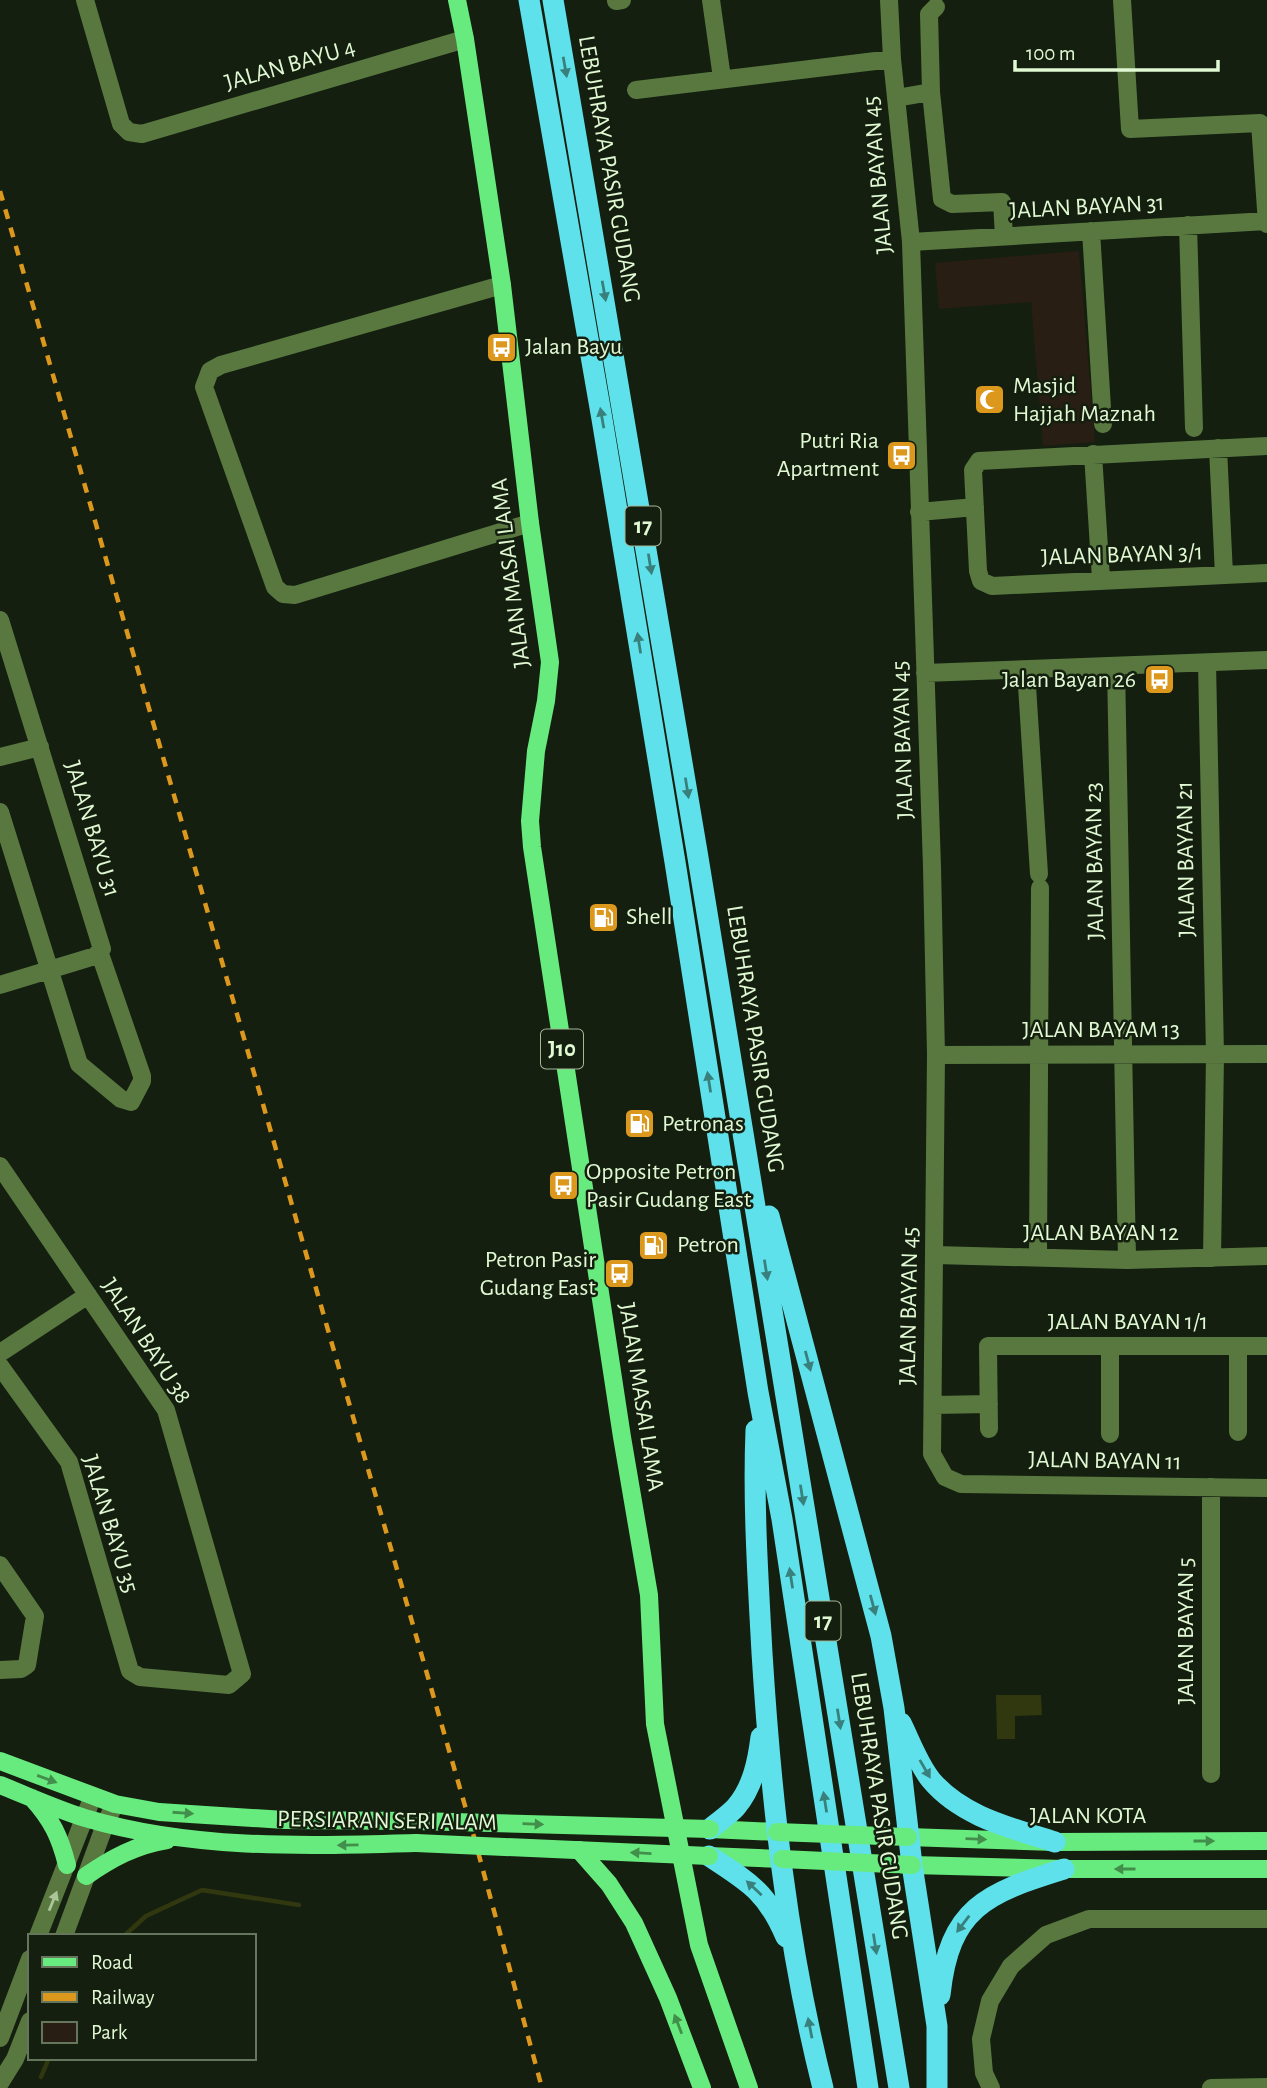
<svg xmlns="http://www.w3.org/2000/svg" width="1267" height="2088" viewBox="0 0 1267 2088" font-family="'Alegreya Sans',sans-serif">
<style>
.green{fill:#281e13}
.water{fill:#31380f}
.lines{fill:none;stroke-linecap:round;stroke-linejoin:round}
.stream{stroke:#31380f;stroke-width:4.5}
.minor{stroke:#587840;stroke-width:18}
.major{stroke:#68eb7e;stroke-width:18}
.highway{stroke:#5ee1ea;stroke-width:21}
.rail{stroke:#dc971d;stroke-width:4.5;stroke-dasharray:10 9;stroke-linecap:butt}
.major-bridge{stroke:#68eb7e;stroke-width:18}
.oneway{fill:#39807c}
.oneway2{fill:#428f4c}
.oneway3{fill:#aac598}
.labels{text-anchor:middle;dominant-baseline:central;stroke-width:5;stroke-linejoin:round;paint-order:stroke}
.shield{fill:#141f0f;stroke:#a3b898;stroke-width:2}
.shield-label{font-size:23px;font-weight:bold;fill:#e0f9d3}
.street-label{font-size:24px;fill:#e0f9d3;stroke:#141f0f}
.poi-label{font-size:24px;fill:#e0f9d3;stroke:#141f0f;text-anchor:start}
</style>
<rect width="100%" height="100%" fill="#141f0f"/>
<path class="green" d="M 1079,251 L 1095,442 L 1043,446 L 1031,302 L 939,309 L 935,263 Z"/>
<path class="water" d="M 996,1695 L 1041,1695 L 1042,1715 L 1015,1716 L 1015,1739 L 997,1739 Z"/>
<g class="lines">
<path class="stream" d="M 124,1936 L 146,1916 L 202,1890 L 299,1905
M 41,2077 L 49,2058"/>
<path class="minor" d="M 85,0 L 121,124 L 129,132 L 142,134 L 465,39
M 711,0 L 722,78
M 889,0 L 892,59 L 911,242 L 932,867 L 936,1055 L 932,1454 L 945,1477 L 961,1484 L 1267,1488
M 1122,0 L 1130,129 L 1260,123 L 1267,224
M 616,1 L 622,0
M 936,7 L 929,14 L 931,92 L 942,199 L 952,204 L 1002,202 L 1004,236
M 636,90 L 892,59
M 896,98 L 931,92
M 1188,225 L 1194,428
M 1091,231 L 1103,424
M 911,242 L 1267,221
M 502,285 L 221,365 L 210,371 L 204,387 L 275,587 L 283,594 L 295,595 L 530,523
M 1267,446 L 979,461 L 973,470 L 978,571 L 981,581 L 992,586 L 1267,573
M 1218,448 L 1224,575
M 1093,454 L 1101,579
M 919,512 L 975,507
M 0,620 L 102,949 L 95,956 L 0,985
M 1207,663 L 1215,1055 L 1212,1258
M 1116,666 L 1127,1260
M 1026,670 L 1039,874
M 925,673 L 1267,660
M 0,757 L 40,747
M 0,812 L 79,1064 L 121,1099 L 131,1102 L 142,1081 L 142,1076 L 100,954
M 936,1055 L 1267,1054
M 0,1166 L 166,1410 L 242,1674 L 229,1685 L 140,1677 L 130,1671 L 69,1462 L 0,1366
M 935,1255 L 1127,1260 L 1267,1256
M 1038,1258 L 1040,888
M 1110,1346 L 1110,1434
M 1238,1346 L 1238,1432
M 0,1353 L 88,1295
M 933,1405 L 989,1404
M 989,1429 L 988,1346 L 1267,1346
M 1211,1487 L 1211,1774
M 0,1565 L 35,1616 L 27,1665 L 21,1669 L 0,1670
M 38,1936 L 93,1796
M 64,1936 L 106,1822 L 115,1804
M 0,2038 L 30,1959
M 0,2083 L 15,2059 L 30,2021
M 991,2088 L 984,2073 L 981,2039 L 990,2001 L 1011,1966 L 1046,1935 L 1089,1919 L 1267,1919
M 1211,2088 L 1267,2087"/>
<path class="major" d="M 457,0 L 465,39 L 502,285 L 530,523 L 550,662 L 546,701 L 536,751 L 530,821 L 532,847 L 622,1437 L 649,1595 L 655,1724 L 699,1945 L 749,2088
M 0,1761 L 115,1804 L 159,1812 L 285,1820 L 415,1821
M 0,1785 C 28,1796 56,1809 85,1818 C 192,1850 306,1846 416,1843
M 32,1798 C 52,1820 60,1837 67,1865
M 710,1829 L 777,1832
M 908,1837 L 1055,1842 L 1267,1841
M 579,1850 L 609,1884 L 634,1923 L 668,1998 L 702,2088
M 709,1856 L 782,1859
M 912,1865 L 1064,1869 L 1267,1869
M 86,1876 C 112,1858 136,1845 167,1840"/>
<path class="highway" d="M 529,0 L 602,419 L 675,862 L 758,1392 L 782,1519 L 868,2088
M 553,0 C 674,695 785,1392 899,2088
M 769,1216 L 881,1636 L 894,1708 L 912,1865 L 937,2026 L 937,2088
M 756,1430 C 753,1504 758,1578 762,1653 C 771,1798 787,1946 823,2088
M 901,1723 C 910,1741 918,1764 931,1780 C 962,1817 1012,1828 1055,1842
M 710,1829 C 718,1822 729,1815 736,1807 C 753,1787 758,1761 761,1737
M 709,1856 C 749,1882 767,1892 786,1937
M 940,1995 C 949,1908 986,1893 1064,1869"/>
<path class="rail" d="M 0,191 L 474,1837 L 542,2088"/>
<path class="major-bridge" d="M 415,1821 L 710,1829
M 777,1832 L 908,1837
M 416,1843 L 709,1856
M 782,1859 L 912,1865"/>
</g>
<defs><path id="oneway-solid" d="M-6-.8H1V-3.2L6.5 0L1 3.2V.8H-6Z" transform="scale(1.75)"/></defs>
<g class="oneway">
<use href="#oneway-solid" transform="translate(565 67) rotate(80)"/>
<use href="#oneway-solid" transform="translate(604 291) rotate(80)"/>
<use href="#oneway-solid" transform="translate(602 418) rotate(-100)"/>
<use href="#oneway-solid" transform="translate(650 564) rotate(81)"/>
<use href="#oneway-solid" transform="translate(639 643) rotate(-99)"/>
<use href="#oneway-solid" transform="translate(687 788) rotate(81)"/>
<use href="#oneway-solid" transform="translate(709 1082) rotate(-99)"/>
<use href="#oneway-solid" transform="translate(766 1270) rotate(81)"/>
<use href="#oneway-solid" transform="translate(808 1361) rotate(75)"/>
<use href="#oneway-solid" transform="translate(802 1495) rotate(81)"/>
<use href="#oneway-solid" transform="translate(791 1578) rotate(-99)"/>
<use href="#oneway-solid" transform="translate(873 1605) rotate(75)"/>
<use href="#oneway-solid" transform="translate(839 1719) rotate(81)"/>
<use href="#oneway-solid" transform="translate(925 1769) rotate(60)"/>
<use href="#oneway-solid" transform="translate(825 1802) rotate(-99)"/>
<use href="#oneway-solid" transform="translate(754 1888) rotate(-137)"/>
<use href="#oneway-solid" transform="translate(963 1924) rotate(127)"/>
<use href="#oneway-solid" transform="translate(875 1944) rotate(81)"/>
<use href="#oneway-solid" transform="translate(810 2028) rotate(-101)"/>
</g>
<g class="oneway2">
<use href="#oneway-solid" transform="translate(47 1779) rotate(20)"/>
<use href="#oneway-solid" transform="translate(183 1813) rotate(4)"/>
<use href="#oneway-solid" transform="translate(533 1824) rotate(2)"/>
<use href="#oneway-solid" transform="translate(976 1839) rotate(2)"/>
<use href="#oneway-solid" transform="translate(1204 1841)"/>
<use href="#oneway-solid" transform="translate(348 1845) rotate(179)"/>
<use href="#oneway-solid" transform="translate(641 1853) rotate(-177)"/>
<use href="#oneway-solid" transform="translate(1125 1869) rotate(-180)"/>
<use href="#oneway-solid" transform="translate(678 2024) rotate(-111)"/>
</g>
<use class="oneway3" href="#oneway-solid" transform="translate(53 1901) rotate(-68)"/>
<defs>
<symbol id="bus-square" viewBox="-11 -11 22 22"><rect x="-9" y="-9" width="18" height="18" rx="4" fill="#dc971d" stroke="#141f0f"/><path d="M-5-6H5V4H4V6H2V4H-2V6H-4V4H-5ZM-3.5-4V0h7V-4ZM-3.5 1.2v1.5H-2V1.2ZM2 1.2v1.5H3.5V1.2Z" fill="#fff"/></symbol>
<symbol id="mosque-square" viewBox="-11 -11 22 22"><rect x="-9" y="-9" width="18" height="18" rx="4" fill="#dc971d" stroke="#141f0f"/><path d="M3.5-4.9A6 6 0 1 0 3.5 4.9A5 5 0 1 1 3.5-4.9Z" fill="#fff"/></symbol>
<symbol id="fuel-square" viewBox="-11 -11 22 22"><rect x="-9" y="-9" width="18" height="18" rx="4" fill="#dc971d" stroke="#141f0f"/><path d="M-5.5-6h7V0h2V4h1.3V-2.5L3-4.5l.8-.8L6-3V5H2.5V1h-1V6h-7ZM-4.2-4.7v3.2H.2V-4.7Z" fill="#fff"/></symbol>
</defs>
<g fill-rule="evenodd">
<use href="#bus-square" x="484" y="330" width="35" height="35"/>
<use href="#mosque-square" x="972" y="382" width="35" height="35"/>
<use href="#bus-square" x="884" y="438" width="35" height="35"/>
<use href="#bus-square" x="1142" y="662" width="35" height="35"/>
<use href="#fuel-square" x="586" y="900" width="35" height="35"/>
<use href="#fuel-square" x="622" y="1106" width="35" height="35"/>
<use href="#bus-square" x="546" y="1168" width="35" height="35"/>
<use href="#fuel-square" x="636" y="1228" width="35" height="35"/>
<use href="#bus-square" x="602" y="1256" width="35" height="35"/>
</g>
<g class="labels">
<g class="shield">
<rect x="625.5" y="506.5" width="35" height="39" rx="5"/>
<rect x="541" y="1029.5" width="42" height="39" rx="5"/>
<rect x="805.5" y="1601.5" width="35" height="39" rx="5"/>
</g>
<g class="shield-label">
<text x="643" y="526">17</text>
<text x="562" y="1049">J10</text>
<text x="823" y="1621">17</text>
</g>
<g class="street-label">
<text transform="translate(290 65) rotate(-16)">JALAN BAYU 4</text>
<text transform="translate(609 169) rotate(80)">LEBUHRAYA PASIR GUDANG</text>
<text transform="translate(878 175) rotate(-95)">JALAN BAYAN 45</text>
<text transform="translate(1087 207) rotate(-3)">JALAN BAYAN 31</text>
<text transform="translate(1122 555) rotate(-2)">JALAN BAYAN 3/1</text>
<text transform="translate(511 573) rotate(-97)">JALAN MASAI LAMA</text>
<text transform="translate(903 740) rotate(-92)">JALAN BAYAN 45</text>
<text transform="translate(92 829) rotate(73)">JALAN BAYU 31</text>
<text transform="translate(1186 859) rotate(-91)">JALAN BAYAN 21</text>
<text transform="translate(1095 861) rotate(-91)">JALAN BAYAN 23</text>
<text x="1101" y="1030">JALAN BAYAM 13</text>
<text transform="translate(755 1039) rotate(81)">LEBUHRAYA PASIR GUDANG</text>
<text x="1101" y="1233">JALAN BAYAN 12</text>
<text transform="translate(909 1306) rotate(-89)">JALAN BAYAN 45</text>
<text x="1128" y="1322">JALAN BAYAN 1/1</text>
<text transform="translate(146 1341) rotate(57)">JALAN BAYU 38</text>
<text transform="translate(641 1397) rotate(81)">JALAN MASAI LAMA</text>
<text transform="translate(1105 1461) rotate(1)">JALAN BAYAN 11</text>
<text transform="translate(110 1524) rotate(73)">JALAN BAYU 35</text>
<text transform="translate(1186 1631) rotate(-90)">JALAN BAYAN 5</text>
<text transform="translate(879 1806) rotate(81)">LEBUHRAYA PASIR GUDANG</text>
<text x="1088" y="1816">JALAN KOTA</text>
<text transform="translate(387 1821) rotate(1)">PERSIARAN SERI ALAM</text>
</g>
<g class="poi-label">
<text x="525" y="347">Jalan Bayu</text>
<text x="1013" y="386">Masjid<tspan x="1013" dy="28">Hajjah Maznah</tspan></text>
<text x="879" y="441" text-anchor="end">Putri Ria<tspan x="879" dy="28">Apartment</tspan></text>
<text x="1136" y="680" text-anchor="end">Jalan Bayan 26</text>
<text x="626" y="917">Shell</text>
<text x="662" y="1124">Petronas</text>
<text x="586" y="1172">Opposite Petron<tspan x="586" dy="28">Pasir Gudang East</tspan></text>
<text x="677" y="1245">Petron</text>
<text x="596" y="1260" text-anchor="end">Petron Pasir<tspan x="596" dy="28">Gudang East</tspan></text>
</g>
</g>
<rect x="28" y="1934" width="228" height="126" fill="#141f0f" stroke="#66765d" stroke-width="2"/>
<rect x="42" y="1957" width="35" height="10" fill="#68eb7e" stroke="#66765d" stroke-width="2"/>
<text x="91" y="1969" font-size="21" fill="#e0f9d3">Road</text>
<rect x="42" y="1992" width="35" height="10" fill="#dc971d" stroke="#66765d" stroke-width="2"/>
<text x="91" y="2004" font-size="21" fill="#e0f9d3">Railway</text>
<rect x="42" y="2022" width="35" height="21" fill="#281e13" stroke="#66765d" stroke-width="2"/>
<text x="91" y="2039" font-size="21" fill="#e0f9d3">Park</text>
<path d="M1015 60v10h203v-10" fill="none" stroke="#e0f9d3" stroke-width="3.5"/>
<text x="1026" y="60" font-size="21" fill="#e0f9d3" stroke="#141f0f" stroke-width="5" paint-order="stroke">100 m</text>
</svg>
